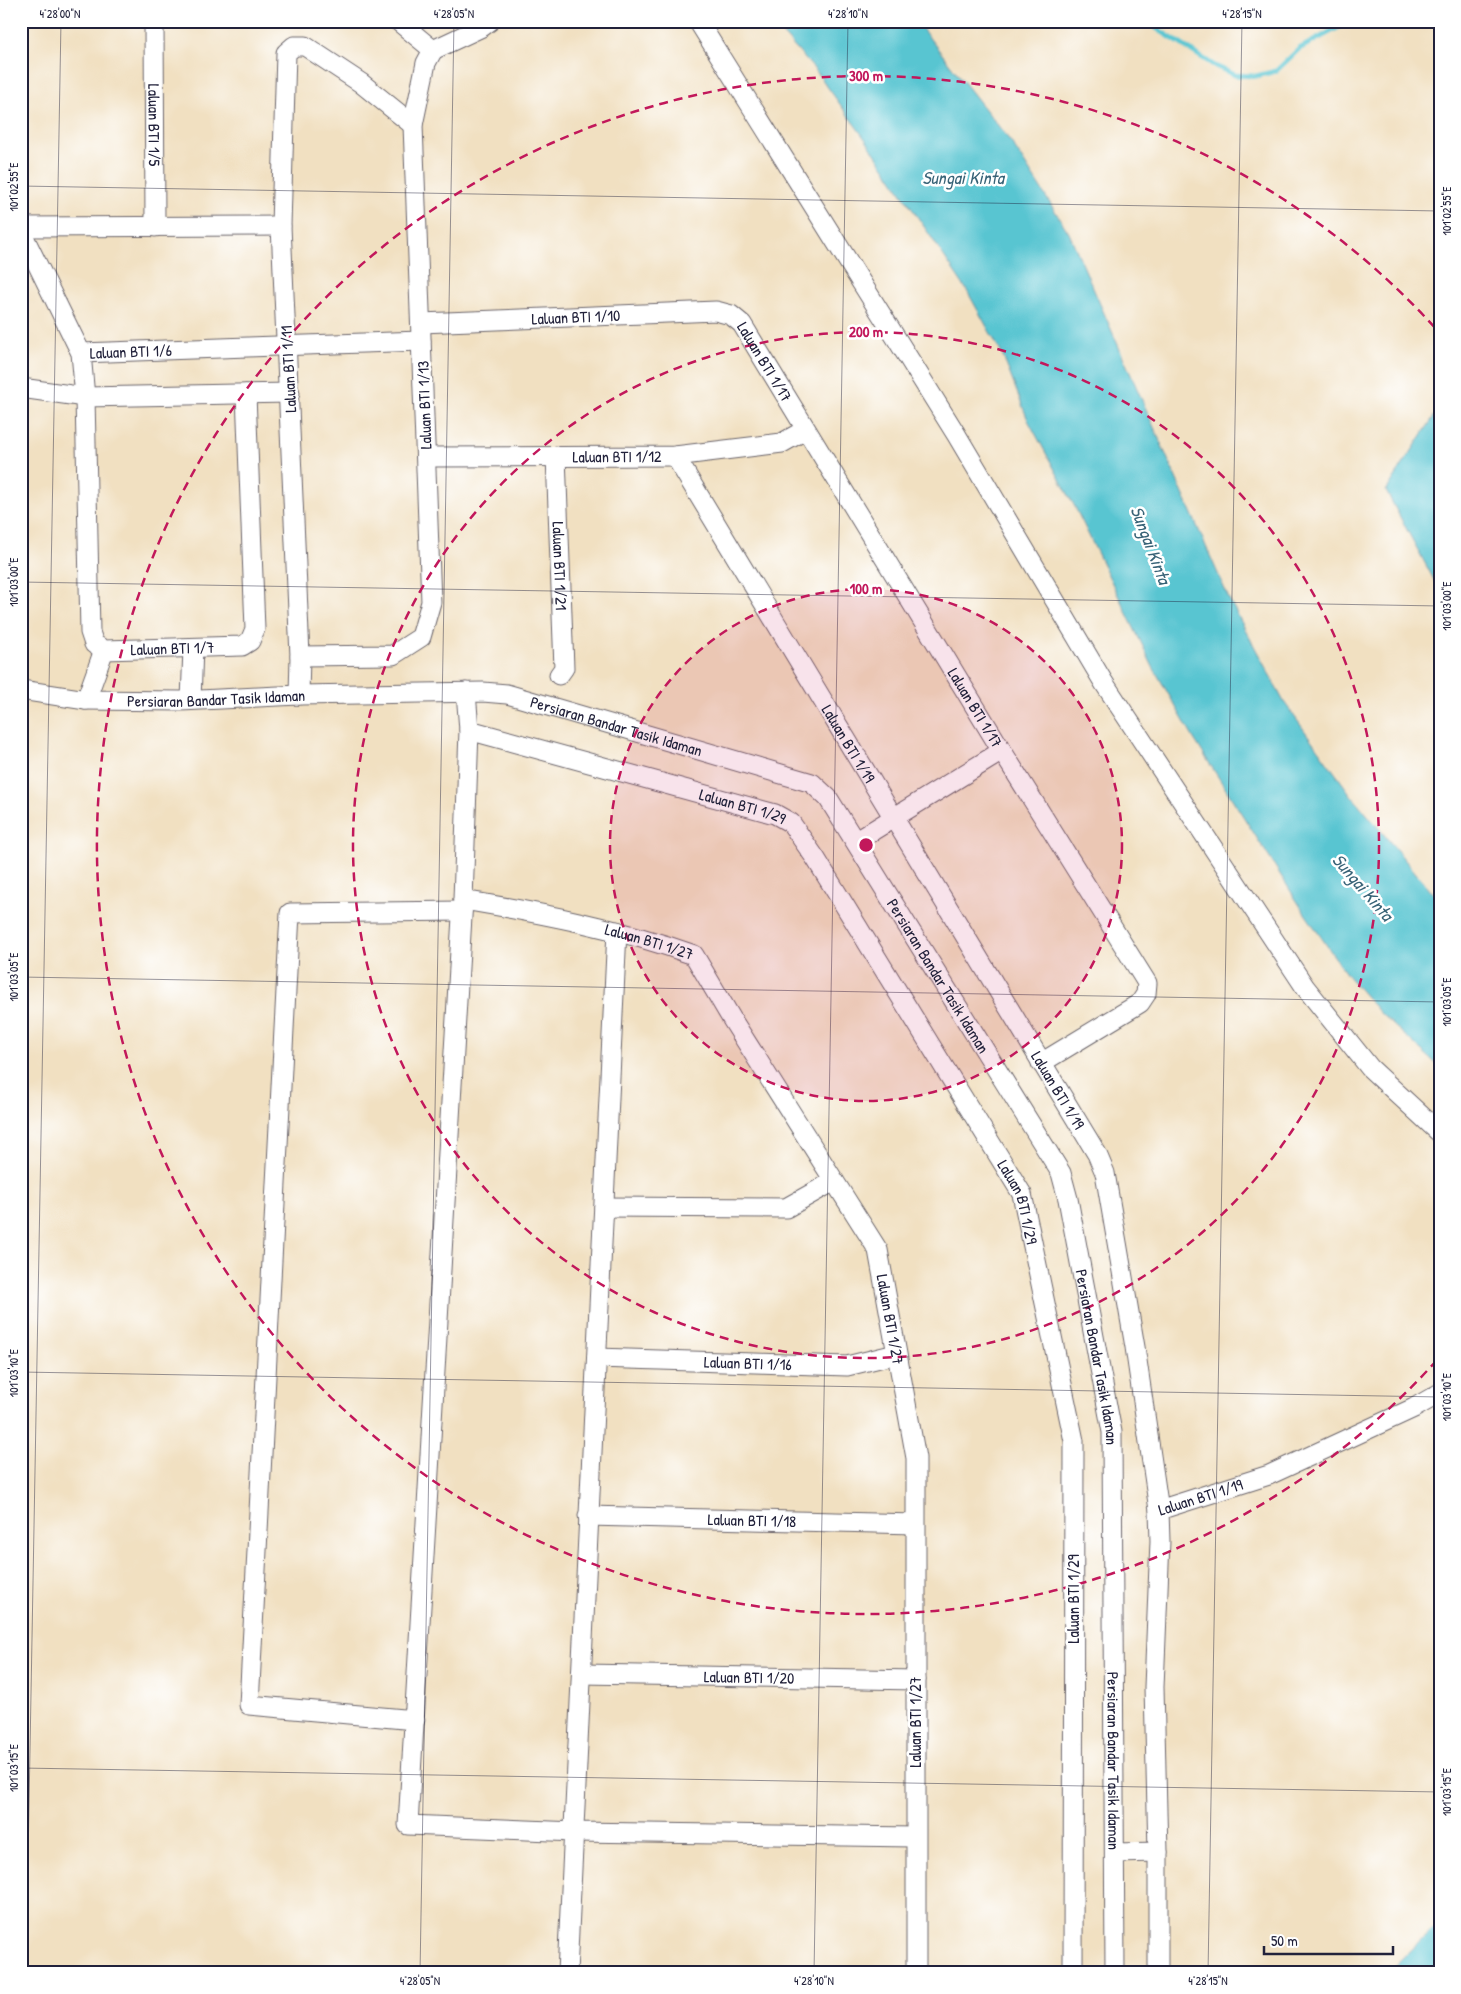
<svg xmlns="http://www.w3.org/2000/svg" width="1461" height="1994" viewBox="0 0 1461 1994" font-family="'Patrick Hand',sans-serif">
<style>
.water{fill:#59c5d1;stroke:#3e7486}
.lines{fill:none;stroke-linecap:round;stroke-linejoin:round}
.stream{stroke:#59c5d1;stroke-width:5}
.minor-casing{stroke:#6a646a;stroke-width:21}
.minor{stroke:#fff;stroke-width:19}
.ticks{fill:none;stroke:#22223b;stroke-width:1;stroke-opacity:0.45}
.ring{fill:none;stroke:#c2185b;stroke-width:2.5;stroke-dasharray:9 6}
.labels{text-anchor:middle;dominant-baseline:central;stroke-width:5;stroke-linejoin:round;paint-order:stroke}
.street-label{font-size:16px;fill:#22223b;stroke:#fff}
.water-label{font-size:18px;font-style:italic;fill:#386377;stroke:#fff}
.centre{fill:#c2185b;stroke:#fff;stroke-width:2.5}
.ring-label{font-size:15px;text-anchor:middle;font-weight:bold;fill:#c2185b;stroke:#fff;stroke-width:5;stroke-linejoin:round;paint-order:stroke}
.neatline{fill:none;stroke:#22223b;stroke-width:2}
.ticks-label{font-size:12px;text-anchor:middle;fill:#22223b}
</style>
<rect width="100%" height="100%" fill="#fff"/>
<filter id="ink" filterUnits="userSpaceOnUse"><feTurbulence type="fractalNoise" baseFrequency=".02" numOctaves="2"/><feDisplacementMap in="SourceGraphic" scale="10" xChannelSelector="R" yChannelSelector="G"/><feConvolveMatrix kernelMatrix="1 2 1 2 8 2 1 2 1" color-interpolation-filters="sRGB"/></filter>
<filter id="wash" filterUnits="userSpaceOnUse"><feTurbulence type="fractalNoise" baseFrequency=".0096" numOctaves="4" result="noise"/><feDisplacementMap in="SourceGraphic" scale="20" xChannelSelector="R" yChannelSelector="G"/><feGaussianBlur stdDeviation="1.12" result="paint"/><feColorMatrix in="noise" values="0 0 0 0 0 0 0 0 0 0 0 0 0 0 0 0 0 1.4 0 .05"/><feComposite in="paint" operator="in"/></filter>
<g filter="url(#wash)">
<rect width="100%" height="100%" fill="#f1e0c1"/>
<path class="water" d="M 771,21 L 916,21 L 1011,142 L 1069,233 L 1229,599 L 1284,702 L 1351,795 L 1440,902 L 1440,1067 L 1381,1014 L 1347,975 L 1304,912 L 1194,739 L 1153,667 L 1075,507 L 1028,420 L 1002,354 L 966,289 L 868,143 L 816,71 Z
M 1440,407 L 1440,591 L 1386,491 Z
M 1440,1922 L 1440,1973 L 1388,1973 Z"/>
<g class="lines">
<path class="stream" d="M 1145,21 L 1215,66 L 1235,75 L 1256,76 L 1276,71 L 1299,49 L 1350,21"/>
</g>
</g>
<g filter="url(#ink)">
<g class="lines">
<defs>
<g id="minor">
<path id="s1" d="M 154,21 L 155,227"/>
<path d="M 398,21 L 433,50"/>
<path d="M 698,21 L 956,434 L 1104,683 L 1305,987 L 1370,1068 L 1440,1133"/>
<path d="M 433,50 L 482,27 L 490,21"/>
<path d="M 21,227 L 281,226"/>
<path id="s2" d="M 21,231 L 81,353 L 85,397 L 90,632 L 94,644 L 104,650 L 242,646 L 250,641 L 255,629 L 246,394"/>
<path id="s3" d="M 421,323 L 716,311 L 731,315 L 742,324 L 1002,751 L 1147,983 L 1146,994 L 1140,1003 L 1041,1063"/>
<path id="s4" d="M 81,353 L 421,341"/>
<path d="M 21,388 L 85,397 L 290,393"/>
<path id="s5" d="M 556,456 L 564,668 L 559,675"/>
<path id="s6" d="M 675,456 L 1097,1154 L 1105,1173 L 1135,1347 L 1159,1510 L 1269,1475 L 1414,1408 L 1440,1393"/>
<path id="s7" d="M 426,457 L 675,456 L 782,443 L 805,430"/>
<path d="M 300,656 L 393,655 L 421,637 L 431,602 L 413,125 L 426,63 L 433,50"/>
<path id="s8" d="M 21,690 L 86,700 L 181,701 L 299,695 L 483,692 L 507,694 L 812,783 L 828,798 L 1061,1173 L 1068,1199 L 1112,1432 L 1115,1973"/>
<path d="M 466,692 L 469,730 L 463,900 L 408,1825 L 576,1832 L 914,1837"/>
<path d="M 299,695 L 300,656 L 281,226 L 286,53 L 294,46 L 305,46 L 361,83 L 413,125"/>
<path d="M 86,700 L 104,650"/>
<path d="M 191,700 L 193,648"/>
<path id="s9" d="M 469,730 L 775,814 L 791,823 L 816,859 L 1022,1194 L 1074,1441 L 1073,1973"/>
<path d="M 856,841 L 1002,751"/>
<path id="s10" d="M 463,900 C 541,913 619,928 694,955 L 733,1021 L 878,1250 L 916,1458 L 916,1973"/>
<path d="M 604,1207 L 786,1208 L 834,1181"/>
<path id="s11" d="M 597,1358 L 847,1366 L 896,1354"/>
<path id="s12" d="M 588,1516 L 915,1524"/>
<path id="s13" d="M 583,1674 L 916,1680"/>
<path d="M 415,1720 L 249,1705 L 290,913 L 462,911"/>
<path d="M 1158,1852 L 1154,1687 L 1160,1541 L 1159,1510"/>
<path d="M 1115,1853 L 1158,1852 L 1158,1973"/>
<path d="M 567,1973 L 617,931"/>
</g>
</defs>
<use href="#minor" class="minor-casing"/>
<use href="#minor" class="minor"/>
</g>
</g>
<path class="ticks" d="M 21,186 L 1440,211M 21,582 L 1440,606M 21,977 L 1440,1002M 21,1372 L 1440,1397M 21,1768 L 1440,1792M 26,1973 L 61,21M 420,1973 L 454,21M 814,1973 L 848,21M 1208,1973 L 1242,21"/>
<circle cx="866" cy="845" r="256" fill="#c2185b" fill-opacity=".12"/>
<g class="ring">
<circle cx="866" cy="845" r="256"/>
<circle cx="866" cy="845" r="513"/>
<path d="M1437 1360A769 769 0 1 1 1437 330"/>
</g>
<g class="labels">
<g class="street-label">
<text stroke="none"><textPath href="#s1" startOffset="104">Laluan BTI 1/5</textPath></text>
<text stroke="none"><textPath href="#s3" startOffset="155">Laluan BTI 1/10</textPath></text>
<text stroke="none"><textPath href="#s4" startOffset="50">Laluan BTI 1/6</textPath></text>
<text stroke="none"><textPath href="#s3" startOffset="369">Laluan BTI 1/17</textPath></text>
<text transform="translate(288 369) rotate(-93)">Laluan BTI 1/11</text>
<text transform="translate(424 405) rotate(-92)">Laluan BTI 1/13</text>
<text stroke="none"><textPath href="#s7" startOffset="191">Laluan BTI 1/12</textPath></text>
<text stroke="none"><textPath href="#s5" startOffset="110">Laluan BTI 1/21</textPath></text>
<text stroke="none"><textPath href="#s2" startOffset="508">Laluan BTI 1/7</textPath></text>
<text stroke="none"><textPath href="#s8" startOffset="196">Persiaran Bandar Tasik Idaman</textPath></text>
<text stroke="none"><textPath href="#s3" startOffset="774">Laluan BTI 1/17</textPath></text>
<text stroke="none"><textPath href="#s8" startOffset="601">Persiaran Bandar Tasik Idaman</textPath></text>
<text stroke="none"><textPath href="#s6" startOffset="336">Laluan BTI 1/19</textPath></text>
<text stroke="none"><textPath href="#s9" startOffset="284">Laluan BTI 1/29</textPath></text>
<text stroke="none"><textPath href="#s10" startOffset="191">Laluan BTI 1/27</textPath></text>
<text stroke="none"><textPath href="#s8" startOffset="1036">Persiaran Bandar Tasik Idaman</textPath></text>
<text stroke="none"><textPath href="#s6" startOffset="741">Laluan BTI 1/19</textPath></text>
<text stroke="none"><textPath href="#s9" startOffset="779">Laluan BTI 1/29</textPath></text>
<text stroke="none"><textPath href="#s10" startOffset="656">Laluan BTI 1/27</textPath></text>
<text stroke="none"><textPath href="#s8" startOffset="1456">Persiaran Bandar Tasik Idaman</textPath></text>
<text stroke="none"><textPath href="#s11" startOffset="151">Laluan BTI 1/16</textPath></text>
<text stroke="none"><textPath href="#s6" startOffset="1221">Laluan BTI 1/19</textPath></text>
<text stroke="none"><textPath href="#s12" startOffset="164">Laluan BTI 1/18</textPath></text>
<text transform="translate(1073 1599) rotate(-90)">Laluan BTI 1/29</text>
<text stroke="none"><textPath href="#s13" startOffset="166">Laluan BTI 1/20</textPath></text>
<text transform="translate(915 1722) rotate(-90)">Laluan BTI 1/27</text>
<text stroke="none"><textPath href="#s8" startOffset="1861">Persiaran Bandar Tasik Idaman</textPath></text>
</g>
<g class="water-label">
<text x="963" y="177">Sungai Kinta</text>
<text transform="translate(1151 545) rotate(69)">Sungai Kinta</text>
<text transform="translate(1363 887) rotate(49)">Sungai Kinta</text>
</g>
</g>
<circle cx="866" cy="845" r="8" class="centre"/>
<g class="ring-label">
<text x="866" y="81">300 m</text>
<text x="866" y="337">200 m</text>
<text x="866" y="594">100 m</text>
</g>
<rect width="1461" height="1994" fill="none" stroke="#fff" stroke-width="55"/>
<path d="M1264 1946v8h129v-8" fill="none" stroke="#22223b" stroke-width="2.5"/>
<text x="1271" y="1946" font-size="15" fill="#22223b" stroke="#ffffff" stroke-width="4" paint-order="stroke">50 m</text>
<rect x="28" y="28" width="1406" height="1938" class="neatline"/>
<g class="ticks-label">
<text x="60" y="18">4°28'00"N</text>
<text x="454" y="18">4°28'05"N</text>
<text x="848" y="18">4°28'10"N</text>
<text x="1242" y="18">4°28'15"N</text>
<text transform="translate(14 187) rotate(-90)" y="4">101°02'55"E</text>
<text transform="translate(1447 211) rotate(-90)" y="4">101°02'55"E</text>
<text transform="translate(14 582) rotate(-90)" y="4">101°03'00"E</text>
<text transform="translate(1447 606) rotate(-90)" y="4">101°03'00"E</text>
<text transform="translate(14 977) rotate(-90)" y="4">101°03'05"E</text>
<text transform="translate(1447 1002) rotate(-90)" y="4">101°03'05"E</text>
<text transform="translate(14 1373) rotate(-90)" y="4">101°03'10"E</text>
<text transform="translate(1447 1397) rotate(-90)" y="4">101°03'10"E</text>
<text transform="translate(14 1768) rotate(-90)" y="4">101°03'15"E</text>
<text transform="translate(1447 1792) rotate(-90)" y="4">101°03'15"E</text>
<text x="420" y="1985">4°28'05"N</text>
<text x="814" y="1985">4°28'10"N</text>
<text x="1208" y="1985">4°28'15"N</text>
</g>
</svg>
